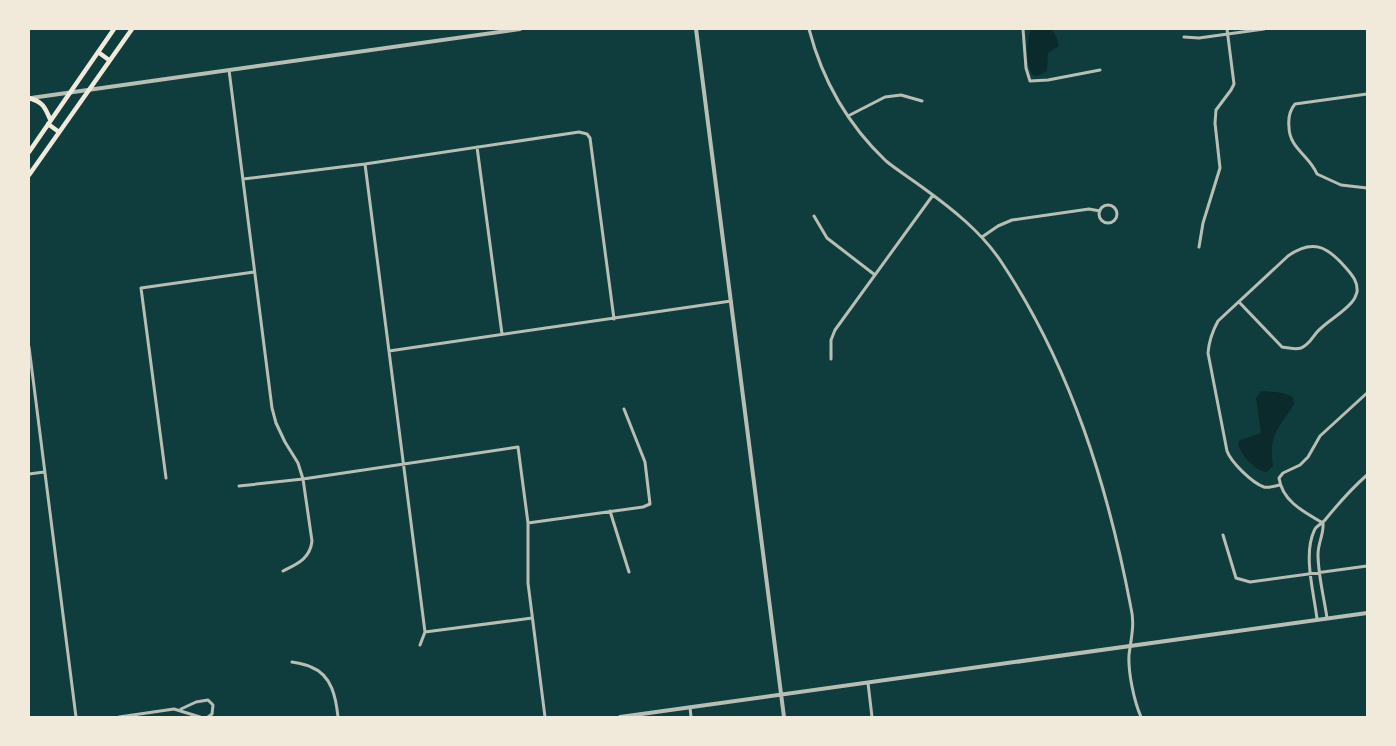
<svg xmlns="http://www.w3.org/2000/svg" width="1396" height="746" viewBox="0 0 1396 746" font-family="'Space Grotesk',sans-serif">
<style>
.water{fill:#0a2a2b}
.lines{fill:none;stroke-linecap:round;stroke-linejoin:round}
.minor{stroke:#b8beb3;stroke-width:3}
.tertiary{stroke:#b8beb3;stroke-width:4}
.primary{stroke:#f1e9da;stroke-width:4.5}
</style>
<rect width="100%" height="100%" fill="#0f3d3e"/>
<path class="water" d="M 1031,29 L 1051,29 L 1056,36 L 1059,46 L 1048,53 L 1047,71 L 1037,76 L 1033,75 C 1025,64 1026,42 1031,29 Z
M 1263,391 C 1274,392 1283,392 1293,397 L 1294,404 C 1279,429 1268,434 1273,466 L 1267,472 C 1255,471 1241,455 1238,444 L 1240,440 L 1261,433 L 1256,398 L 1260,392 Z"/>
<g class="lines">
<path class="minor" d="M 809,29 C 822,79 848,125 886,161 C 897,170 910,178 922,187 C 951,208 982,232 1002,263 C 1071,367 1108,487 1131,608 C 1135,624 1131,639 1129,655 C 1128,672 1134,701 1141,717
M 1023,29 L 1026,68 L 1030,81 L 1048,80 L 1100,70
M 1184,37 L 1199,38 L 1264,29
M 229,70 L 272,408 L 276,423 L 285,442 L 298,463 L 303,479 L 312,541 C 310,559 297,564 283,571
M 1367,94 L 1295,104 C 1290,110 1288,118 1289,127 C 1289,148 1310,156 1317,174 L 1341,185 L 1367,188
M 848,116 L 885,97 L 901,95 L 922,101
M 477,147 L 502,334
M 365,164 L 425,632 L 420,645
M 243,179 L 365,164 L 579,132 L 587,134 L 590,138 L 614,319
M1099 214a9 9 0 1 1 18 0a9 9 0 1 1-18 0Z
M 814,216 L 827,238 L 875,275
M 982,237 L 998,226 L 1012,220 L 1089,209 L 1100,211
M 1199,247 L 1203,223 L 1220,168 L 1215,123 L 1216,110 L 1231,90 L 1234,84 L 1227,29
M 1239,302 L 1282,347 C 1288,348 1295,350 1301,348 C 1309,345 1312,338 1317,332 C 1327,321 1342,314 1352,302 C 1355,299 1356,295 1357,292 C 1358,282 1353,276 1346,268 C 1328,247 1313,238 1288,256 L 1218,321 C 1212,332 1209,340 1208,353 L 1227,451 C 1231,462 1252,483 1264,487 C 1269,488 1275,486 1280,485
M 29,347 L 76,717
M 389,351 L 731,301
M 831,359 L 831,340 L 835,330 L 933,195
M 29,474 L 44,472
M 166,478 L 141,288 L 254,272
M 239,486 L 303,479 L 518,447 L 528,523 L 528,583 L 545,717
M 610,511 L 629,572
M 528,523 L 643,507 L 650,504 L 645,462 L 624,409
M 1323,523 C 1304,512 1282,501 1279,478 L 1283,473 L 1300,465 L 1308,457 L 1320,436 L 1367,393
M 1323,523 C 1324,534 1318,543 1318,554 C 1318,575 1324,597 1327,618
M 1223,535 L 1236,578 L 1250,582 L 1367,566
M 1317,619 C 1314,593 1303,555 1314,531 C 1316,525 1321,525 1325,520 C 1338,504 1351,489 1367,475
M 425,632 L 532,618
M 292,662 C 298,663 305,664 311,667 C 332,675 336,698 338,717
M 868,683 L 872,717
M 690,707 L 691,717
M 181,709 L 196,702 L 208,700 L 213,705 L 212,714 L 208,717
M 119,717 L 174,709 L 200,717"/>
<path class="tertiary" d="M 696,29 L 784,717
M 31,98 L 520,29
M 620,717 L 1367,613"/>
<path class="primary" d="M 98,52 L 109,60
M 29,98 C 43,102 45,107 50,119
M 48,124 L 59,132
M 29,152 L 114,29
M 29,175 L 132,29"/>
</g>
<rect width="1396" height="746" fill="none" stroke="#f1e9da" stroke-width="60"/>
</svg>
